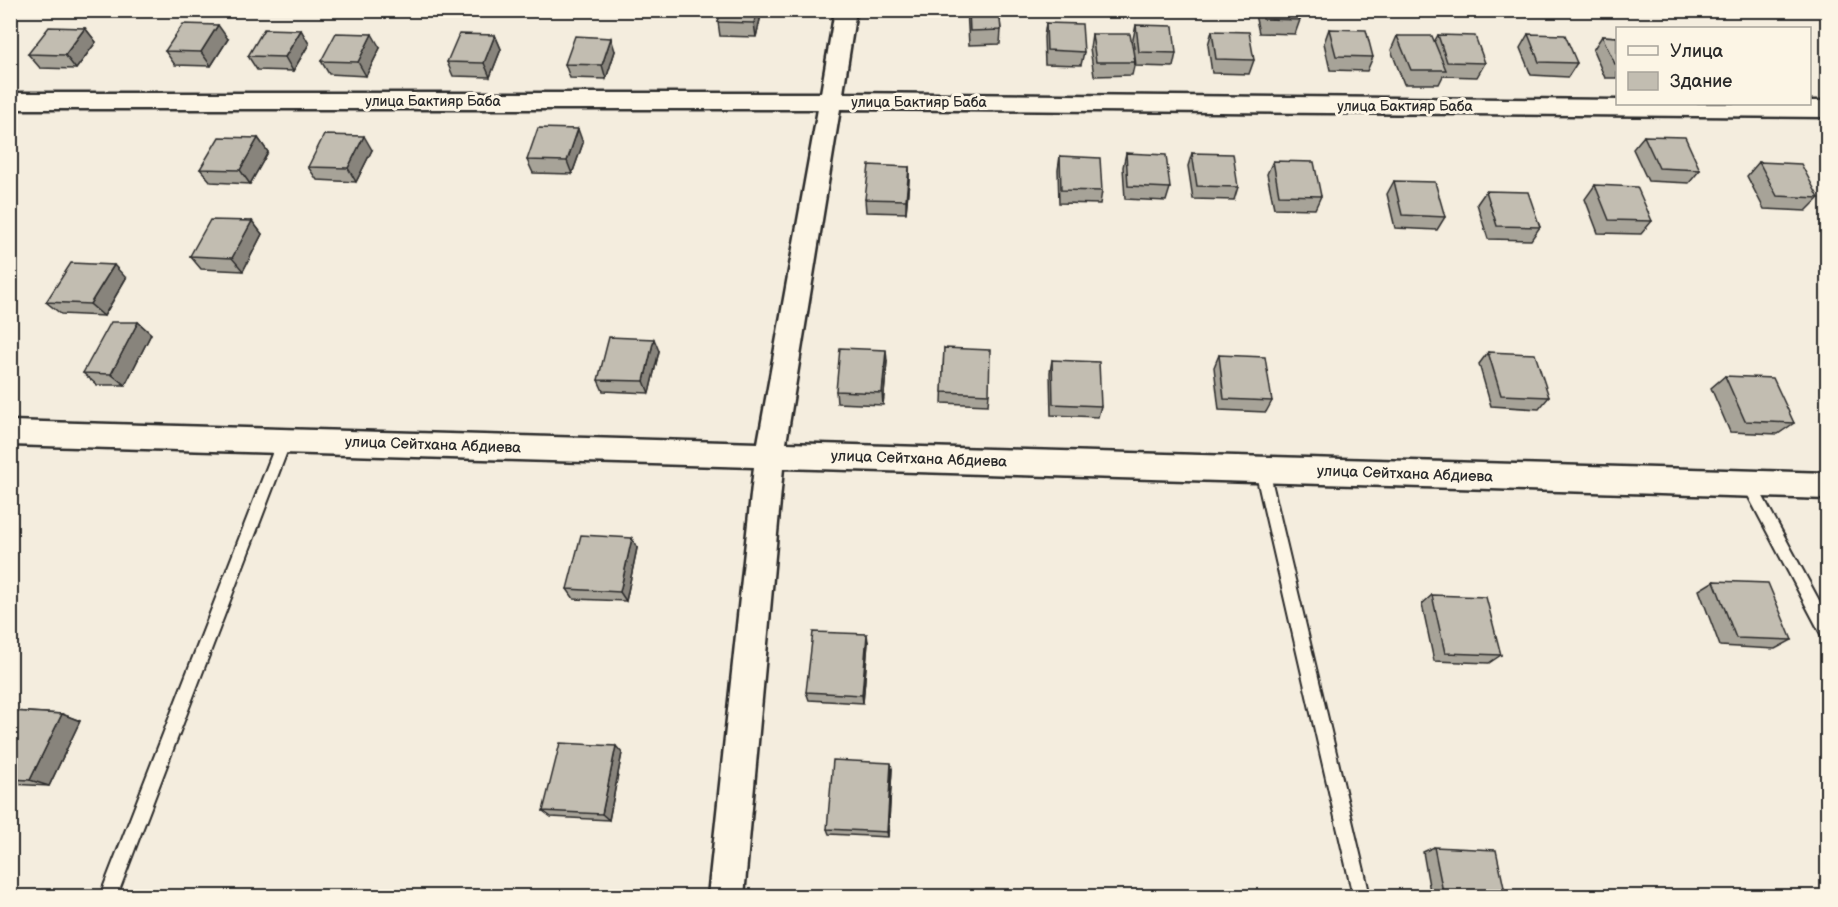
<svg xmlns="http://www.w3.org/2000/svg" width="1838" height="907" viewBox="0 0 1838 907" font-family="'Balsamiq Sans',sans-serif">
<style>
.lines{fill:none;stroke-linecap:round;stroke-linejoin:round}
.lane-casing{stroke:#2b2b2b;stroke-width:4}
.street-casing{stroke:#2b2b2b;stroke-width:5}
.lane{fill:#fcf5e5;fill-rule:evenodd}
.street{fill:#fcf5e5;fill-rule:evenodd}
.wall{fill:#a7a398;stroke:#2b2b2b;stroke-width:1.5}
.shaded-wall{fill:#88847c;stroke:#2b2b2b;stroke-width:1.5}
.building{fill:#c2bdb1;stroke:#2b2b2b;stroke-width:1.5}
.labels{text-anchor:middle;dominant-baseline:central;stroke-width:6;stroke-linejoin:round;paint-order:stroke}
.far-street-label{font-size:14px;fill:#2b2b2b;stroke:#fcf5e5}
.street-label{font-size:15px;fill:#2b2b2b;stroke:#fcf5e5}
</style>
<rect width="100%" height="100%" fill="#f4edde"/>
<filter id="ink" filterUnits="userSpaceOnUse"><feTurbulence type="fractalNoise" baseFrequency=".0167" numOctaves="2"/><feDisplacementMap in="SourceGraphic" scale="12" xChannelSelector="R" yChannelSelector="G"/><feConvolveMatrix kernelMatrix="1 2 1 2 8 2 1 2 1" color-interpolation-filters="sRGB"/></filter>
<g filter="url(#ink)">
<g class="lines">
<defs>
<path id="lane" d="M 284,435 L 289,437 L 291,441 L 117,896 L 100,896 L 277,441 L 279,437 Z
M 1262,464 L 1267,466 L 1269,470 L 1370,896 L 1353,896 L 1255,470 L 1257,466 Z
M 1749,478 L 1754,480 L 1828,617 L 1828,640 L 1823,638 L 1744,488 L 1742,484 L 1744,480 Z"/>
<path id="street" d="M 835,10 L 856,10 L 843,93 L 1618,100 L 1618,104 L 1810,104 L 1810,101 L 1828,101 L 1828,117 L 840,109 L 786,443 L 1828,473 L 1828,499 L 783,468 L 744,896 L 708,896 L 754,467 L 10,445 L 10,421 L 758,443 L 818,109 L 10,109 L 10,93 L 821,93 Z"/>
</defs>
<use href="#lane" class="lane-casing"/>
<use href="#street" class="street-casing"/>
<use href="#lane" class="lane"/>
<use href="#street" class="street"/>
</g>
<path class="wall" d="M 762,10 L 756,37 L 720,36 L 718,22 Z
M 967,10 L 999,10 L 1001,30 L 1000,44 L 969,45 Z
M 1254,10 L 1298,10 L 1300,20 L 1295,34 L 1259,33 Z
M 1046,23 L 1084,52 L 1081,65 L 1045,64 L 1044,37 Z
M 1136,25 L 1176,53 L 1173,67 L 1136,66 L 1133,39 Z
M 85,28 L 96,42 L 76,69 L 40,68 L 28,54 Z
M 1329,29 L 1373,57 L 1367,71 L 1330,70 L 1324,43 Z
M 301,30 L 309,44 L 293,71 L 257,70 L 248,56 Z
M 1212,31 L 1254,60 L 1249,74 L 1212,73 L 1208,45 Z
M 1092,34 L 1135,62 L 1132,75 L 1094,76 L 1090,48 Z
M 1528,34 L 1577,63 L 1568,77 L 1531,75 L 1520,48 Z
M 495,35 L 501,49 L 490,77 L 453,76 L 447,62 Z
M 1438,35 L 1485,63 L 1477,77 L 1443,76 L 1439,84 L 1404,84 L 1391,50 L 1397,36 L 1434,42 Z
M 1602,36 L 1617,37 L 1617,78 L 1605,78 L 1593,50 Z
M 228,39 L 211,66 L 175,65 L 165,51 Z
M 380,48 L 366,76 L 329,74 L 321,61 Z
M 615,51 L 606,79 L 570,78 L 565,64 Z
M 1644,136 L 1700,170 L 1689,183 L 1648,181 L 1633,149 Z
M 258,138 L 268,152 L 250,184 L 211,182 L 200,169 Z
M 583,143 L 572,174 L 533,173 L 527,160 Z
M 372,150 L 356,182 L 317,180 L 308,167 Z
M 1126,153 L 1170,188 L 1166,201 L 1125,199 L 1123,167 Z
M 1192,153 L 1238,187 L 1234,200 L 1193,199 L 1188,166 Z
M 1060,156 L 1102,191 L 1100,204 L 1059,203 L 1058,170 Z
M 1273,161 L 1321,196 L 1315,209 L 1274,208 L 1267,174 Z
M 1759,162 L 1819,198 L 1806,211 L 1764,209 L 1747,176 Z
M 909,167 L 909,180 L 906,213 L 866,212 L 865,199 Z
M 1394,181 L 1445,217 L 1437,230 L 1395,228 L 1387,194 Z
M 1595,185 L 1652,221 L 1641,234 L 1598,233 L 1585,199 Z
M 1486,191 L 1540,227 L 1531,240 L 1488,239 L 1477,204 Z
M 252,221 L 262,234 L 243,271 L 201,269 L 190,256 Z
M 126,278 L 104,316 L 61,314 L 46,302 Z
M 138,322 L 151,334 L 125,385 L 97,385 L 83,373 Z
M 944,348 L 989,394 L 988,405 L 942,403 Z
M 659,351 L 649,393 L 603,391 L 598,380 Z
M 1488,352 L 1549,397 L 1539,409 L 1491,406 L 1479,364 Z
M 1219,355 L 1272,401 L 1266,412 L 1219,410 L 1214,367 Z
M 1052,360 L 1101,406 L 1098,417 L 1051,415 L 1050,372 Z
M 887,361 L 883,405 L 837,403 L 836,391 Z
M 1725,376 L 1794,423 L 1778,434 L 1730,432 L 1711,388 Z
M 637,548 L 626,601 L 574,599 L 567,589 Z
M 1714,581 L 1792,640 L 1775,649 L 1720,646 L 1699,590 Z
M 1432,595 L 1501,655 L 1489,663 L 1434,661 L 1422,604 Z
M 868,642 L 863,703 L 809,700 L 806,692 Z
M 10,711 L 62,714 L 80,721 L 49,786 L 10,784 Z
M 622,753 L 609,820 L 551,817 L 543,811 Z
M 892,769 L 888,837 L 829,834 L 827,829 Z
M 1434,847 L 1506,897 L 1431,897 L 1423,852 Z"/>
<path class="shaded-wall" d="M 757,10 L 762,11 L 756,37 L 754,23 Z
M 218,25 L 228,39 L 211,66 L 201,52 Z
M 85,28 L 96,42 L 76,69 L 65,55 Z
M 301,30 L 309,44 L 293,71 L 285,57 Z
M 372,34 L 380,48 L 366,76 L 358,62 Z
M 495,35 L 501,49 L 490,77 L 484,63 Z
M 611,38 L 615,51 L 606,79 L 602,65 Z
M 578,129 L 583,143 L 572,174 L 567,161 Z
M 364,136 L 372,150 L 356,182 L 348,168 Z
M 258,138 L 268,152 L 250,184 L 240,170 Z
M 909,167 L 909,180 L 906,213 L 906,200 Z
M 252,221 L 262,234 L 243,271 L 232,258 Z
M 114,265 L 126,278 L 104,316 L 90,304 Z
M 138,322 L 151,334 L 125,385 L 111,374 Z
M 654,339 L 659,351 L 649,393 L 644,381 Z
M 886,350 L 887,361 L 883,405 L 882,393 Z
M 632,538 L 637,548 L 626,601 L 620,592 Z
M 867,634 L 868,642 L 863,703 L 862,695 Z
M 62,714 L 80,721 L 49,786 L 30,780 Z
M 616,746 L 622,753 L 609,820 L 602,814 Z
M 891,763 L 892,769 L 888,837 L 887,832 Z"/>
<path class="building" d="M 721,10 L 757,10 L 754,23 L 718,22 Z
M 969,10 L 999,10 L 1001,30 L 970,31 Z
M 1262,10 L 1298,10 L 1300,20 L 1263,19 Z
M 1046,23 L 1082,24 L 1084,52 L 1047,50 Z
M 183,24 L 218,25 L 201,52 L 165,51 Z
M 1136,25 L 1173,26 L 1176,53 L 1139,52 Z
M 49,27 L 85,28 L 65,55 L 28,54 Z
M 264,29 L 301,30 L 285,57 L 248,56 Z
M 1329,29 L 1366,30 L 1373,57 L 1336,56 Z
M 1212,31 L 1249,32 L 1254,60 L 1216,59 Z
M 336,33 L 372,34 L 358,62 L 321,61 Z
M 459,34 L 495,35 L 484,63 L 447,62 Z
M 1092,34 L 1130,34 L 1135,62 L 1096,62 Z
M 1528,34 L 1565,35 L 1577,63 L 1539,62 Z
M 1438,35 L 1475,36 L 1485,63 L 1447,62 Z
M 575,36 L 611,38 L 602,65 L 565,64 Z
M 1397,36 L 1432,36 L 1446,70 L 1411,70 Z
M 1602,36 L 1617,37 L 1617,64 L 1615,64 Z
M 538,128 L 578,129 L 567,161 L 527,160 Z
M 324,135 L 364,136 L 348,168 L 308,167 Z
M 1644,136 L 1685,137 L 1700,170 L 1659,168 Z
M 219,137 L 258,138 L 240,170 L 200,169 Z
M 1126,153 L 1166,155 L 1170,188 L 1128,186 Z
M 1192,153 L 1233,154 L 1238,187 L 1197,186 Z
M 1060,156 L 1100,158 L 1102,191 L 1061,190 Z
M 1273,161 L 1314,162 L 1321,196 L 1279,195 Z
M 1759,162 L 1801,164 L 1819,198 L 1777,196 Z
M 869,165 L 909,167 L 906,200 L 865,199 Z
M 1394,181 L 1435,182 L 1445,217 L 1402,215 Z
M 1595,185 L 1637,187 L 1652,221 L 1609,220 Z
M 1486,191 L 1528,192 L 1540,227 L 1497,226 Z
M 210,220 L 252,221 L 232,258 L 190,256 Z
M 71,263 L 114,265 L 90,304 L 46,302 Z
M 111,322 L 138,322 L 111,374 L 83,373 Z
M 609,337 L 654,339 L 644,381 L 598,380 Z
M 840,348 L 886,350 L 882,393 L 836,391 Z
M 944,348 L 990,350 L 989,394 L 942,392 Z
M 1488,352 L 1535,354 L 1549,397 L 1501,395 Z
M 1219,355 L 1265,357 L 1272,401 L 1224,399 Z
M 1052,360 L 1099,362 L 1101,406 L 1053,404 Z
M 1725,376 L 1773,378 L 1794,423 L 1745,421 Z
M 581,535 L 632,538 L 620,592 L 567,589 Z
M 1714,581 L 1768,583 L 1792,640 L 1736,638 Z
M 1432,595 L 1486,597 L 1501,655 L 1445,653 Z
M 813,632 L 867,634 L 862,695 L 806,692 Z
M 10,711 L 62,714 L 30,780 L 10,779 Z
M 560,743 L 616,746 L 602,814 L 543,811 Z
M 833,760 L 891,763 L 887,832 L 827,829 Z
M 1434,847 L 1496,850 L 1506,897 L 1444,897 Z"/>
</g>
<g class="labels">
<g class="far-street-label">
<text x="433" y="101">улица Бактияр Баба</text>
<text x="919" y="102">улица Бактияр Баба</text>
<text x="1405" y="106">улица Бактияр Баба</text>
</g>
<g class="street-label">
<text transform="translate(433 445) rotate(2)">улица Сейтхана Абдиева</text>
<text transform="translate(919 459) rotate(2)">улица Сейтхана Абдиева</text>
<text transform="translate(1405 474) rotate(2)">улица Сейтхана Абдиева</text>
</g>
</g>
<rect width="1838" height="907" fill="none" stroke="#fcf5e5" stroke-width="36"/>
<rect x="18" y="18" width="1802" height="871" fill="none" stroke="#2b2b2b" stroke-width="2" filter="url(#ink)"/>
<rect x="1616" y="27" width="195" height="78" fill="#fcf5e5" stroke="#a8a49b" stroke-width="1.5"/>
<rect x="1628" y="46" width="30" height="9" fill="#fcf5e5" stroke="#a8a49b" stroke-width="1.5"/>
<text x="1670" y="57" font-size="18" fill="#2b2b2b">Улица</text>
<rect x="1628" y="72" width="30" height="18" fill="#c2bdb1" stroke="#a8a49b" stroke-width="1.5"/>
<text x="1670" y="87" font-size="18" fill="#2b2b2b">Здание</text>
</svg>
